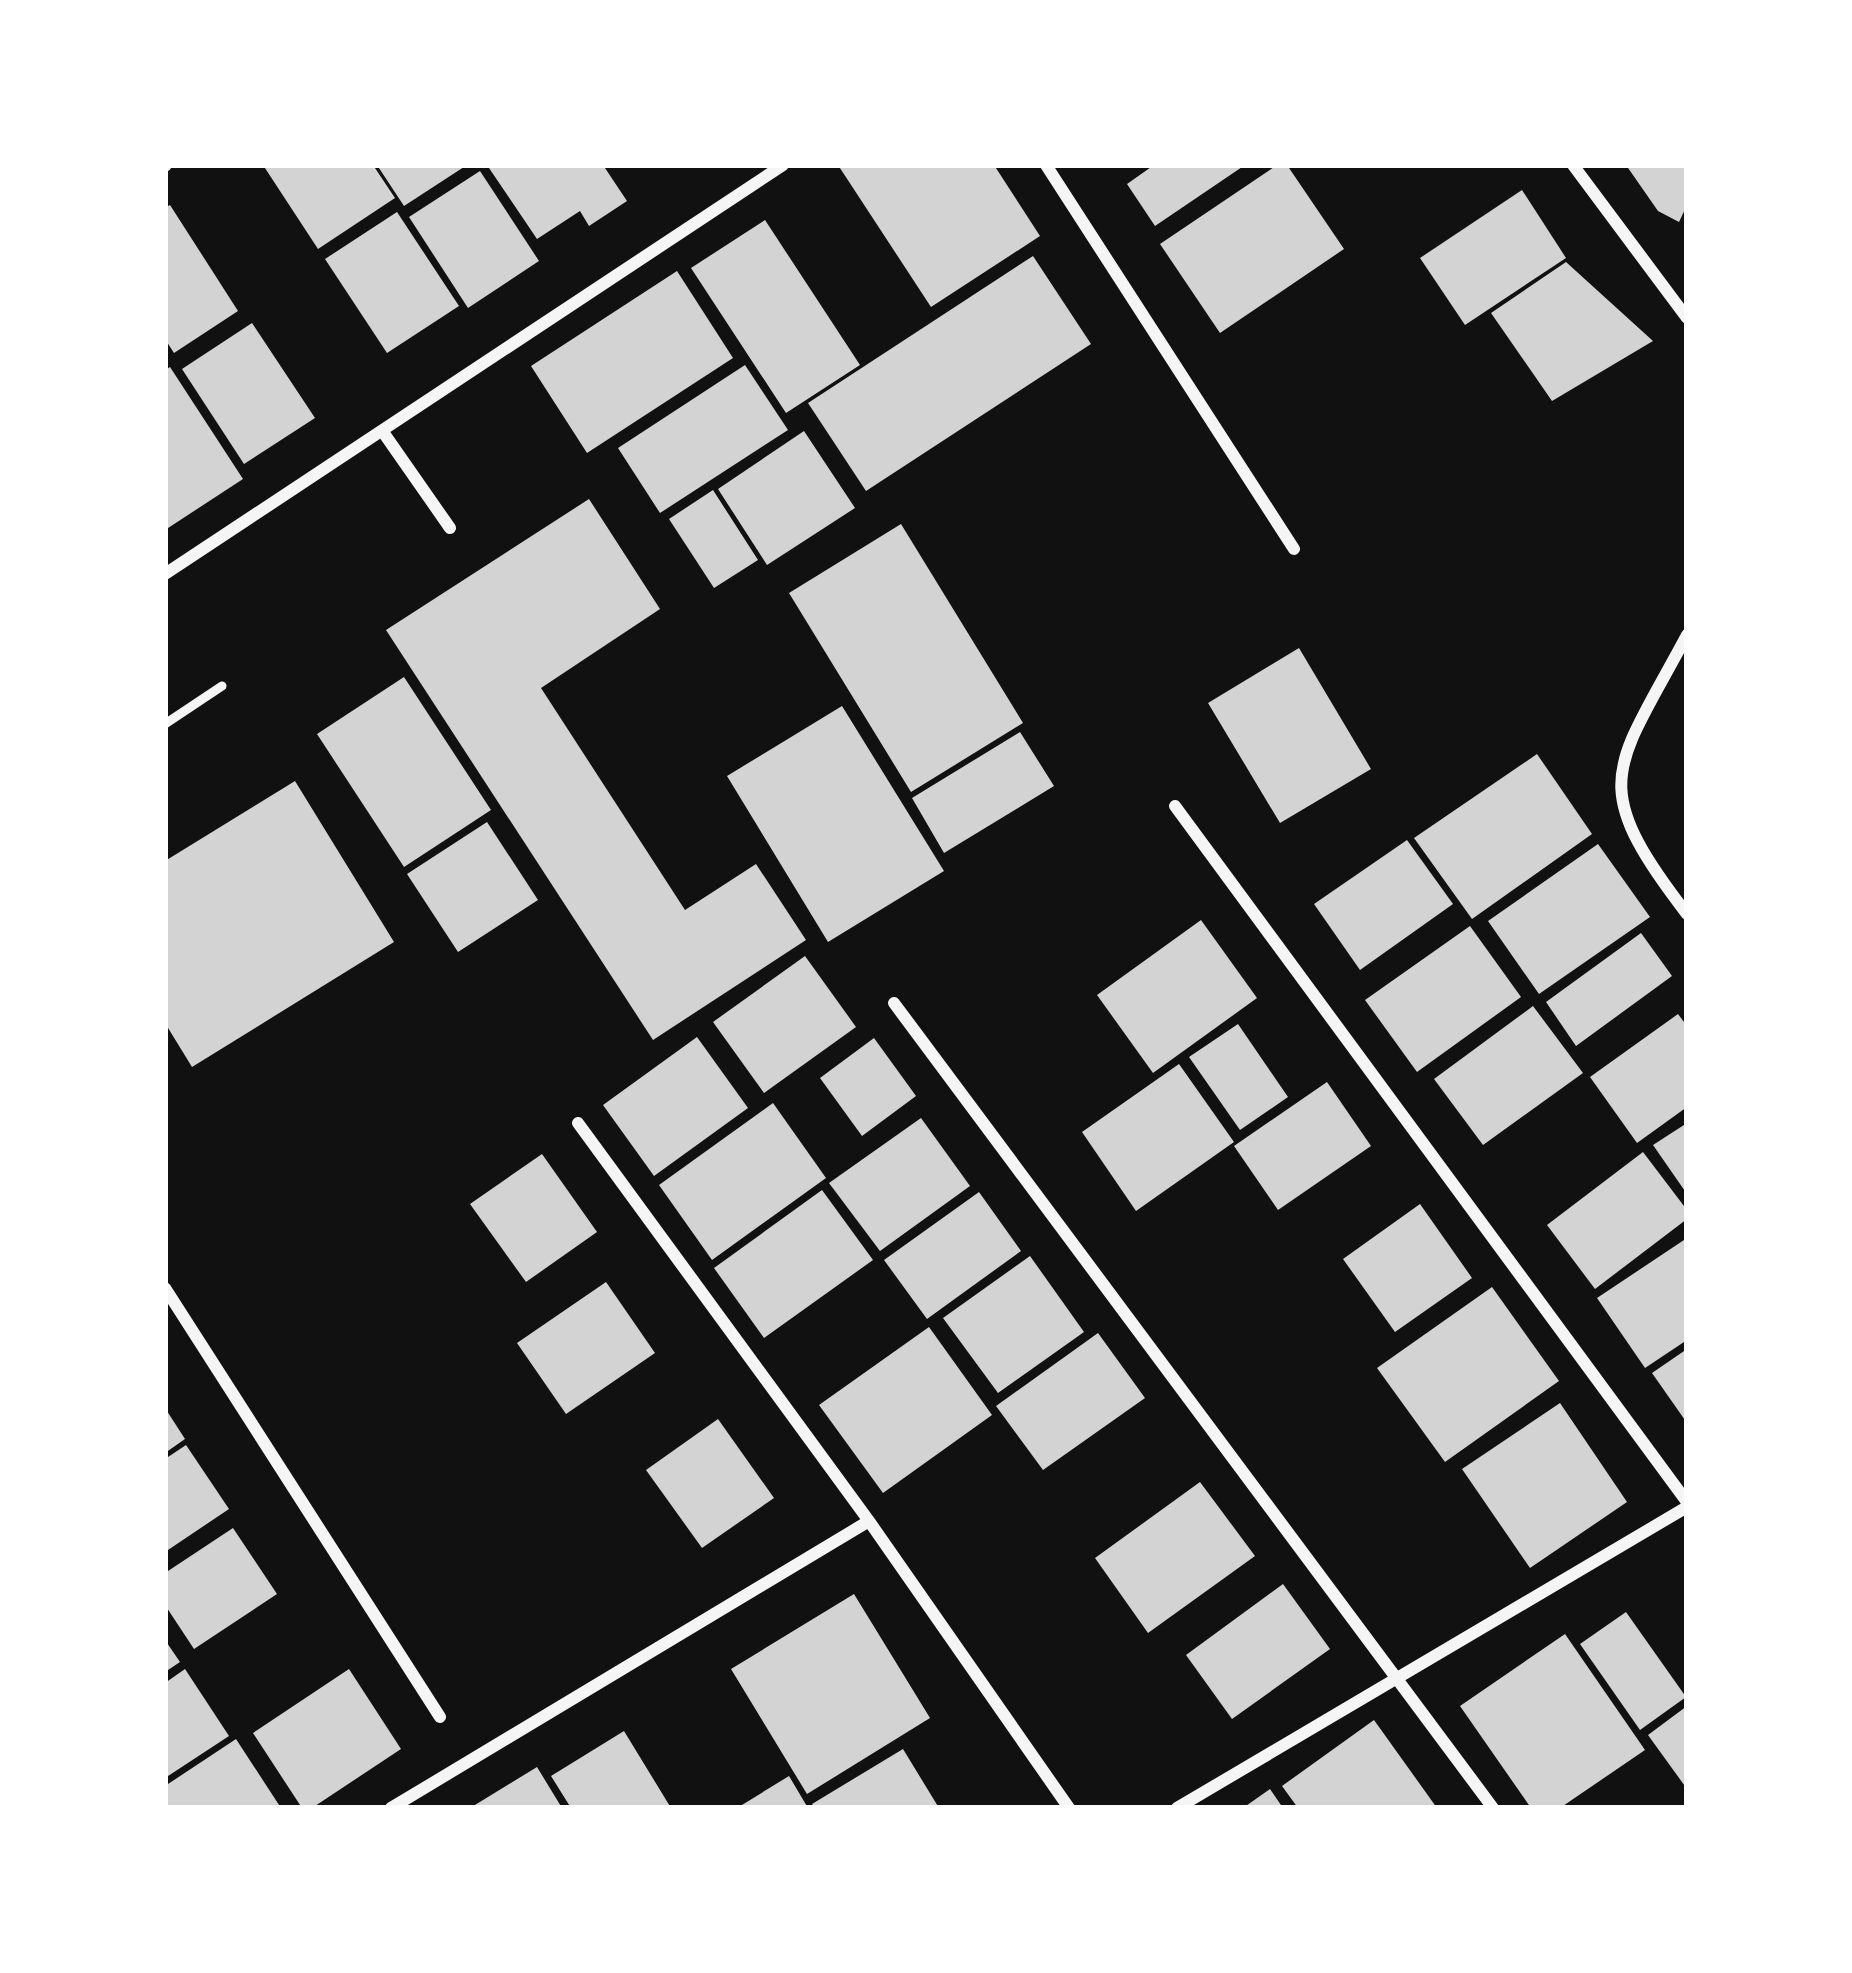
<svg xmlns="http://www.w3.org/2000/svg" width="1852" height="1973" viewBox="0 0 1852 1973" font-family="'Space Grotesk',sans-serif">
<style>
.building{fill:#d3d3d3}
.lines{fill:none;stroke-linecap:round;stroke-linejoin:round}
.service{stroke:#f5f5f5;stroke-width:9}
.minor{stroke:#f5f5f5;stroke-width:12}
</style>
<rect width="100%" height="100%" fill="#111"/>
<path class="building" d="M 263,165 L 373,165 L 395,198 L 318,249 Z
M 377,165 L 467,165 L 404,206 Z
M 494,165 L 603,165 L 627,201 L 589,226 L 580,211 L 537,239 L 489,168 Z
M 838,165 L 994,165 L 1040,236 L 931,307 Z
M 1154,165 L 1245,165 L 1155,226 L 1127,184 Z
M 1277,165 L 1287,165 L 1344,249 L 1220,333 L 1160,244 Z
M 1626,165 L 1687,165 L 1687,205 L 1679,222 L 1658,211 Z
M 480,171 L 539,261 L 468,308 L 409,217 Z
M 1522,190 L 1566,258 L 1465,325 L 1420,258 Z
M 170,205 L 238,311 L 174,353 L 165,339 L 165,208 Z
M 397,212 L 459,306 L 387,353 L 325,259 Z
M 765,220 L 860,365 L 786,413 L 691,268 Z
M 1033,256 L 1091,344 L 866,491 L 808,403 Z
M 1566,262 L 1653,341 L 1552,401 L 1491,313 Z
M 677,271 L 733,358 L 587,453 L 531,366 Z
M 252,323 L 315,418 L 244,464 L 182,369 Z
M 745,365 L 788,430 L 660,513 L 618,448 Z
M 170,367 L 243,479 L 165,530 L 165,370 Z
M 804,431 L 855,508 L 767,565 L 718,489 Z
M 713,490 L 758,560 L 714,588 L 669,519 Z
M 589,499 L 660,609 L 541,688 L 685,910 L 756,864 L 806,940 L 653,1040 L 386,630 Z
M 901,524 L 1023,723 L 911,792 L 789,593 Z
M 1299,648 L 1371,769 L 1280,823 L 1208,703 Z
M 404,677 L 491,810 L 404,867 L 317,734 Z
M 842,706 L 944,871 L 828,942 L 727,776 Z
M 1020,732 L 1054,786 L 944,853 L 912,798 Z
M 1537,754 L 1592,834 L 1472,919 L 1414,838 Z
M 295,781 L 394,942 L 192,1067 L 165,1023 L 165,861 Z
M 487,822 L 538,900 L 458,952 L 407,874 Z
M 1407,840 L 1453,904 L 1360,970 L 1314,904 Z
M 1598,844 L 1650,917 L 1539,994 L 1488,921 Z
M 1201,920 L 1257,998 L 1153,1073 L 1097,995 Z
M 1470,926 L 1521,997 L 1417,1072 L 1365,1000 Z
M 1641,933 L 1672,976 L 1576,1046 L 1546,1002 Z
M 805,956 L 856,1027 L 764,1093 L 713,1022 Z
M 1533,1006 L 1583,1073 L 1483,1145 L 1434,1079 Z
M 1678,1014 L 1687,1026 L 1687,1107 L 1637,1143 L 1590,1077 Z
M 1238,1024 L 1288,1097 L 1240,1130 L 1189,1057 Z
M 697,1037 L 748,1108 L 654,1176 L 603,1105 Z
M 874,1038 L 916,1096 L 862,1136 L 820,1078 Z
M 1179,1064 L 1234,1142 L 1136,1211 L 1082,1132 Z
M 1327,1082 L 1371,1146 L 1278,1210 L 1234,1146 Z
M 773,1103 L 826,1178 L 712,1260 L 659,1185 Z
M 921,1118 L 970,1186 L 880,1251 L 829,1183 Z
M 1687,1123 L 1687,1194 L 1653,1145 Z
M 1643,1152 L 1687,1210 L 1687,1219 L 1595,1289 L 1547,1225 Z
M 542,1154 L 597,1232 L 526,1282 L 470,1204 Z
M 822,1190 L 873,1260 L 764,1338 L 714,1268 Z
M 979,1192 L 1021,1251 L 927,1319 L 884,1260 Z
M 1420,1204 L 1472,1278 L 1395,1332 L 1343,1259 Z
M 1687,1238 L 1687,1340 L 1645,1368 L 1597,1298 Z
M 1030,1256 L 1084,1332 L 998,1393 L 943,1318 Z
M 606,1282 L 655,1353 L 566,1414 L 517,1343 Z
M 1492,1287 L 1559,1381 L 1445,1462 L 1377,1368 Z
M 929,1327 L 992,1415 L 883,1493 L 819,1405 Z
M 1098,1333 L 1145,1398 L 1043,1470 L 996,1406 Z
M 1687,1349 L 1687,1423 L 1652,1373 Z
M 1560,1403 L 1627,1502 L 1530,1568 L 1462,1469 Z
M 165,1408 L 185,1439 L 165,1453 Z
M 718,1419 L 774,1498 L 702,1548 L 646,1470 Z
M 186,1445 L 229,1509 L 165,1552 L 165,1459 Z
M 1200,1482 L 1255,1556 L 1148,1633 L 1095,1558 Z
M 233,1528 L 277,1594 L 194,1649 L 165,1605 L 165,1573 Z
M 1283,1584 L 1330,1649 L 1232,1719 L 1186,1655 Z
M 854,1594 L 930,1718 L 807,1794 L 731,1669 Z
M 1626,1612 L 1686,1697 L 1640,1730 L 1580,1644 Z
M 1565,1634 L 1645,1750 L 1560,1808 L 1531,1808 L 1460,1706 Z
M 165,1640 L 180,1662 L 165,1672 Z
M 185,1669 L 229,1736 L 165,1778 L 165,1683 Z
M 349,1669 L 401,1749 L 312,1808 L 302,1808 L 253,1733 Z
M 1687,1706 L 1687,1789 L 1648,1735 Z
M 1374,1720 L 1437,1808 L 1298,1808 L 1282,1786 Z
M 624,1731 L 671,1808 L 571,1808 L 551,1776 Z
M 236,1739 L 281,1808 L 165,1808 L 165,1786 Z
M 903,1749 L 939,1808 L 815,1808 L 812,1804 Z
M 537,1767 L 562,1808 L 470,1808 Z
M 789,1776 L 808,1808 L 737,1808 Z
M 1270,1789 L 1283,1808 L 1243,1808 Z"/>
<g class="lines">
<path class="service" d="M 165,724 L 222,686"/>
<path class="minor" d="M 1046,165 L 1294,549
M 1573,165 L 1687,318
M 165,166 L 166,165
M 383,432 L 450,528
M 165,574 L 783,165
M 1687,635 C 1615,770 1585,782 1687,914
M 1175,806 L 1687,1502
M 894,1003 L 1493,1808
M 578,1123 L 869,1521 L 1069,1808
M 165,1288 L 440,1717
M 391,1808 L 869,1521
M 1177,1808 L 1687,1507"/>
</g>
<rect width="1852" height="1973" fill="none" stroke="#ffffff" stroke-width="336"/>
</svg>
